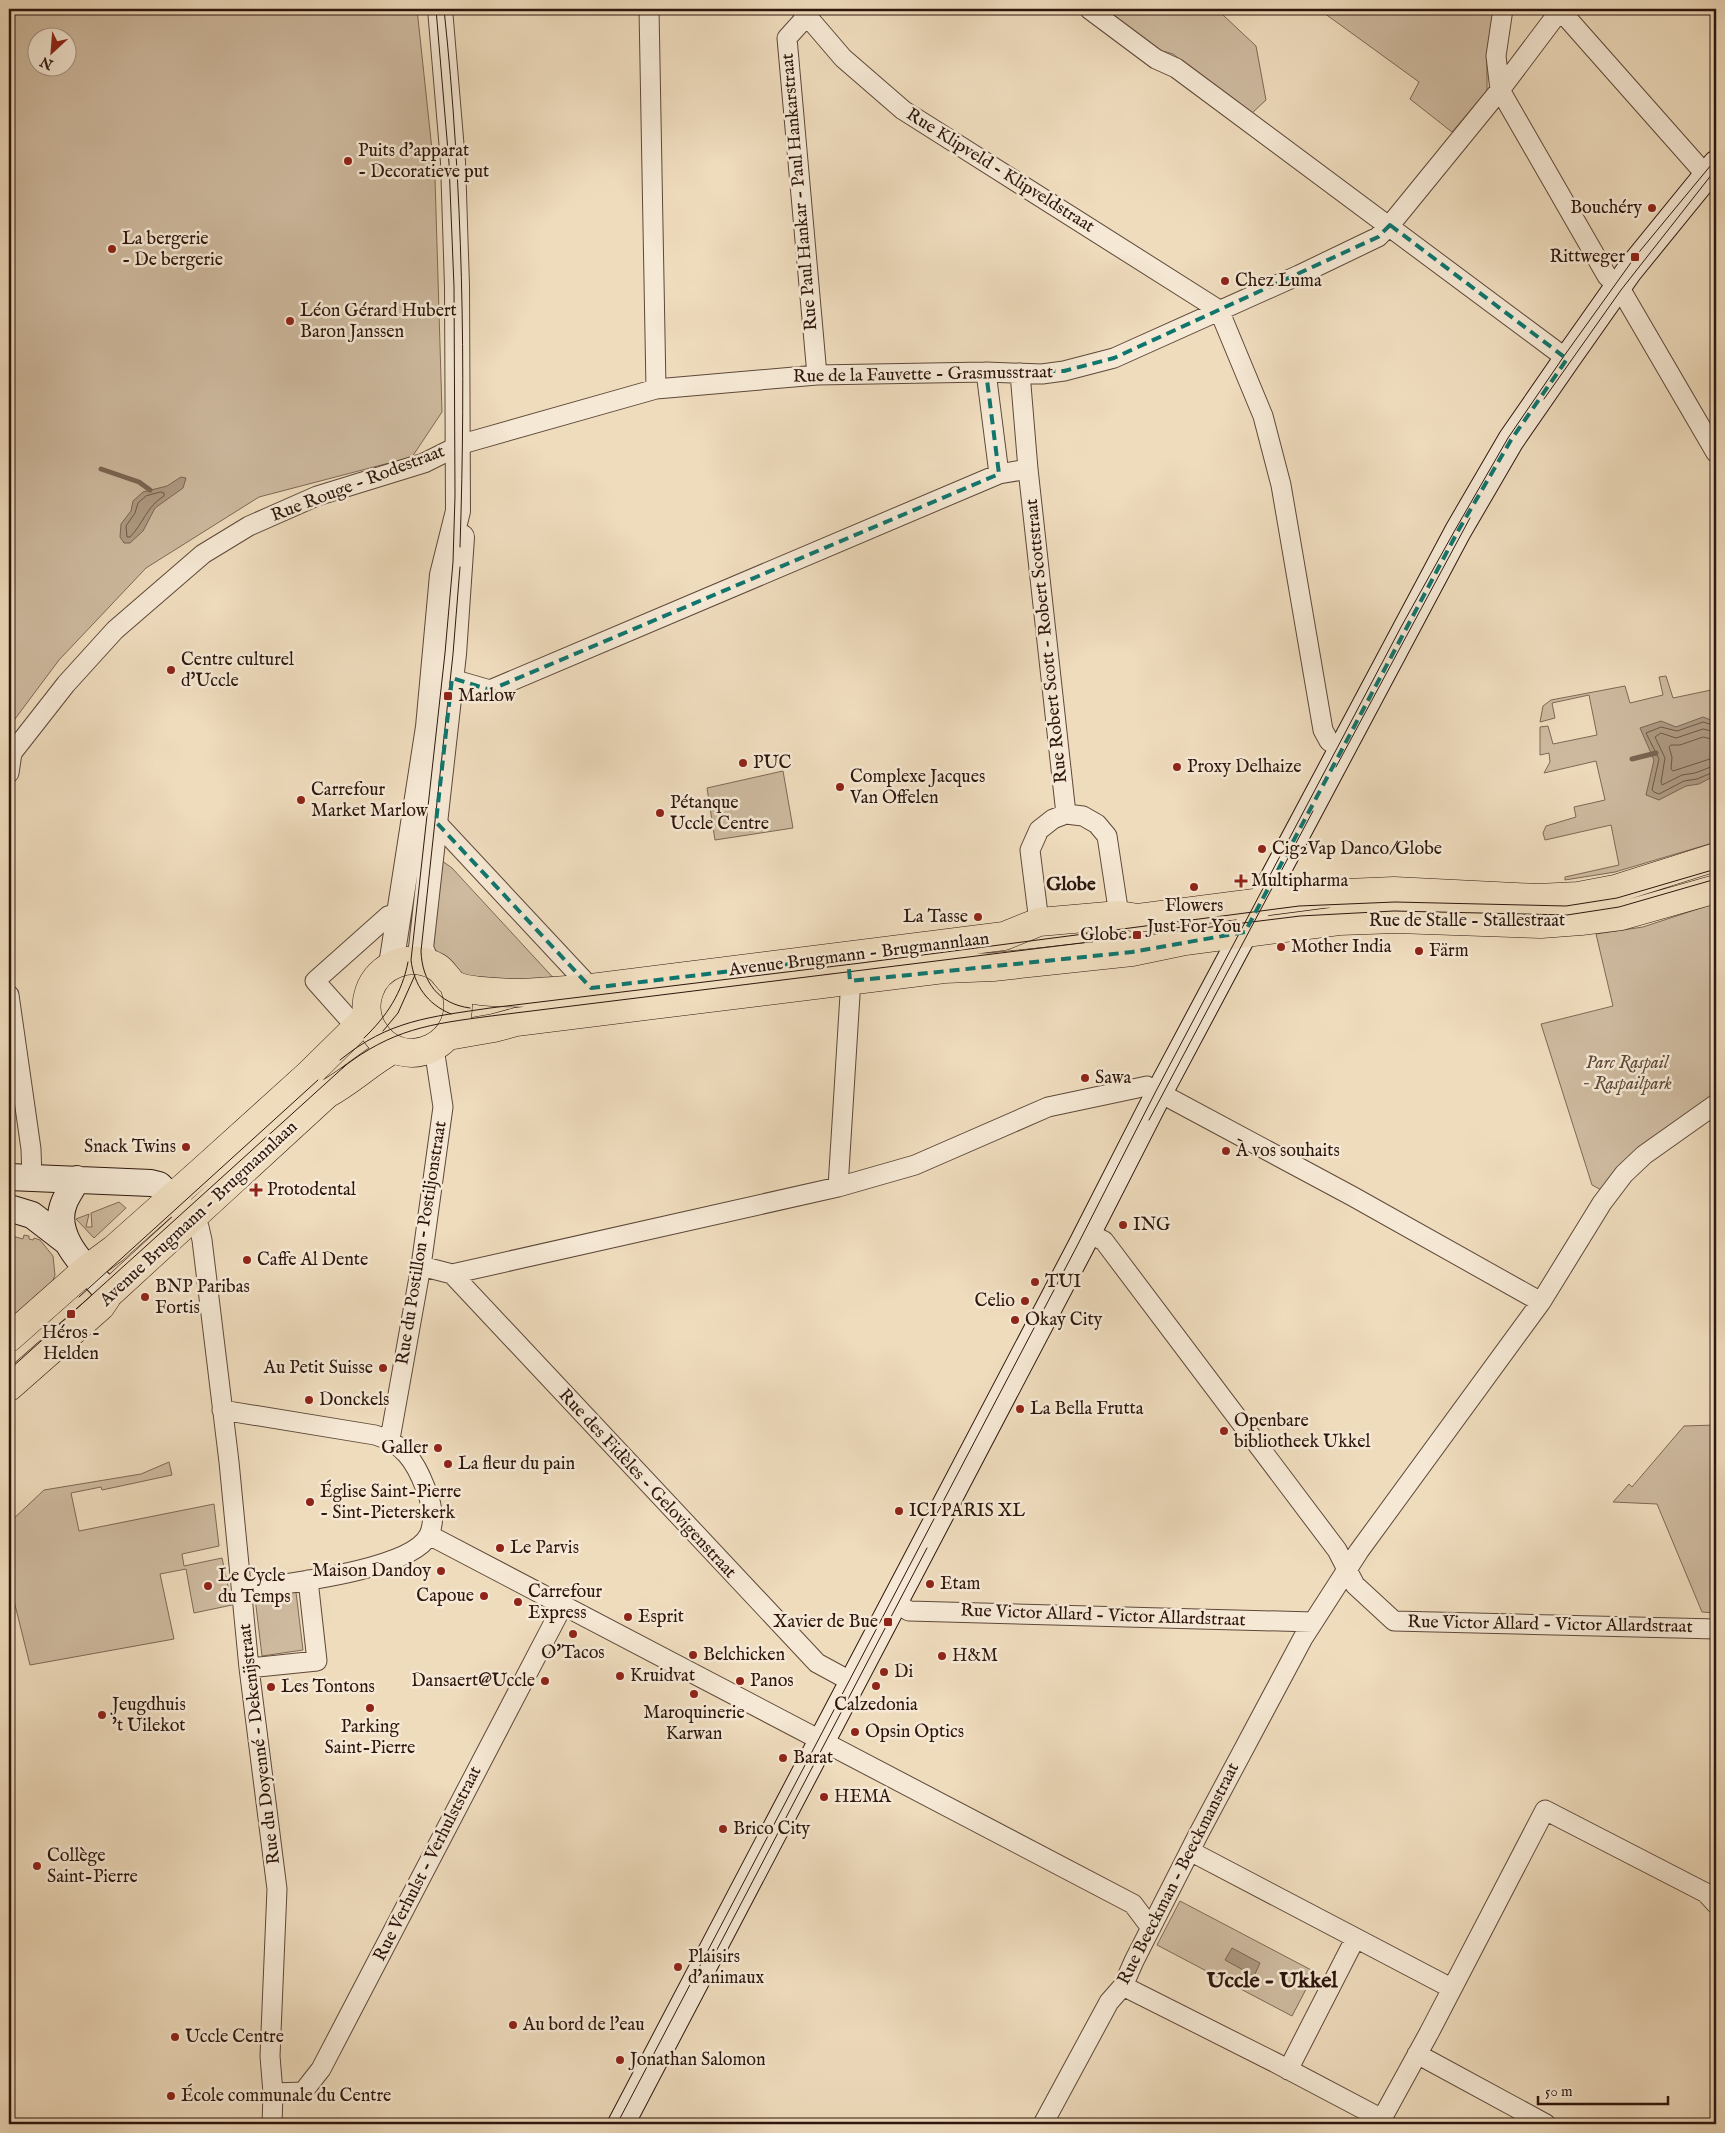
<svg xmlns="http://www.w3.org/2000/svg" width="1725" height="2133" viewBox="0 0 1725 2133" font-family="'IM FELL English',serif">
<style>
.green{fill:#ceba9f;stroke:#7e6856;fill-rule:evenodd}
.water{fill:#ad9981;stroke:#7a6553}
.lines{fill:none;stroke-linecap:round;stroke-linejoin:round}
.shore{stroke:#6e5847;stroke-width:1}
.stream{stroke:#7a6553;stroke-width:5}
.minor-casing{stroke:#5e4839;stroke-width:21}
.tertiary-casing{stroke:#5e4839;stroke-width:26}
.secondary-casing{stroke:#2e160d;stroke-width:28}
.primary-casing{stroke:#2e160d;stroke-width:29}
.minor{stroke:#f5e8d4;stroke-width:19}
.tertiary{stroke:#f5e8d4;stroke-width:24}
.secondary{stroke:#f5e8d4;stroke-width:26}
.primary{stroke:#efdcbd;stroke-width:28}
.tram{stroke:#2e160d;stroke-width:1}
.marked{fill:none;stroke:#0f766e;stroke-width:4;stroke-dasharray:10 6;stroke-linejoin:round}
.poi-dot{fill:#8f2418;stroke:#f5e8d4;stroke-width:2}
.labels{text-anchor:middle;dominant-baseline:central;stroke-width:5;stroke-linejoin:round;paint-order:stroke}
.poi-label{font-size:18px;fill:#2e160d;stroke:#f5e8d4;text-anchor:start}
.street-label{font-size:18px;fill:#2e160d;stroke:#f5e8d4}
.park-label{font-size:18px;font-style:italic;fill:#5e4739;stroke:#f5e8d4}
.neighbourhood-label{font-size:19px;font-weight:bold;fill:#2e160d;stroke:#f5e8d4}
.district-label{font-size:22px;font-weight:bold;fill:#2e160d;stroke:#f5e8d4}
</style>
<rect width="100%" height="100%" fill="#efdcbd"/>
<filter id="stains"><feTurbulence type="fractalNoise" baseFrequency=".004" numOctaves="4"/><feColorMatrix values="0 0 0 0 .2 0 0 0 0 .09 0 0 0 0 .02 0 0 0 .5 -.17"/></filter>
<radialGradient id="worn" r=".72"><stop offset=".6" stop-color="#630" stop-opacity="0"/><stop offset="1" stop-color="#630" stop-opacity=".3"/></radialGradient>
<path class="green" d="M 9,9 L 417,9 L 435,178 L 442,412 L 412,457 L 259,497 L 146,568 L 59,660 L 9,727 ZM 38,38 L 68,38 L 68,68 L 38,68 Z
M 1103,9 L 1226,9 L 1222,14 L 1256,46 L 1266,100 L 1251,114 L 1173,54 L 1153,48 Z
M 1327,9 L 1495,9 L 1487,56 L 1487,91 L 1452,132 L 1410,99 L 1419,82 L 1324,13 Z
M 1666,676 L 1673,698 L 1716,689 L 1716,842 L 1615,872 L 1565,880 L 1565,877 L 1619,865 L 1611,825 L 1545,840 L 1543,833 L 1546,826 L 1576,817 L 1574,807 L 1605,800 L 1596,761 L 1544,773 L 1550,762 L 1549,753 L 1540,755 L 1540,727 L 1548,726 L 1553,744 L 1597,735 L 1589,695 L 1552,703 L 1555,718 L 1540,722 L 1543,706 L 1551,700 L 1625,686 L 1630,703 L 1663,695 L 1659,677 Z
M 783,771 L 793,828 L 715,840 L 707,788 Z
M 438,858 L 452,868 L 559,984 L 468,981 L 432,956 Z
M 1716,903 L 1716,1094 L 1634,1151 L 1603,1191 L 1592,1185 L 1541,1024 L 1613,1006 L 1596,934 L 1643,927 Z
M 119,1202 L 126,1208 L 94,1238 L 76,1219 L 89,1214 L 86,1227 L 92,1227 L 91,1213 Z
M 9,1235 L 23,1239 L 24,1235 L 29,1236 L 29,1239 L 33,1240 L 34,1238 L 40,1240 L 53,1256 L 55,1275 L 52,1283 L 9,1324 Z
M 1716,1425 L 1716,1613 L 1702,1612 L 1657,1504 L 1613,1502 L 1629,1484 L 1632,1487 L 1684,1426 Z
M 169,1462 L 172,1475 L 102,1490 L 101,1487 L 71,1493 L 79,1531 L 214,1504 L 219,1546 L 182,1554 L 184,1566 L 222,1558 L 232,1605 L 194,1613 L 186,1569 L 160,1574 L 174,1639 L 30,1665 L 9,1581 L 9,1523 L 44,1490 L 141,1474 Z
M 294,1576 L 303,1650 L 262,1656 L 253,1581 Z
M 1180,1901 L 1315,1972 L 1292,2016 L 1157,1945 Z"/>
<path class="water" d="M 181,477 L 186,478 L 183,488 L 155,508 L 143,531 L 130,543 L 124,543 L 120,537 L 121,524 L 131,511 L 133,501 L 143,492 L 167,486 Z
M 1703,717 L 1716,722 L 1716,775 L 1699,784 L 1686,786 L 1659,800 L 1646,795 L 1654,760 L 1640,728 L 1661,721 L 1676,727 Z
M 1232,1948 L 1260,1963 L 1254,1976 L 1225,1960 Z"/>
<g class="lines">
<path class="shore" d="M 161,492 L 164,493 L 164,496 C 147,506 143,524 130,537 L 127,537 L 126,526 L 135,513 L 138,503 L 146,496 Z
M 1716,726 L 1703,722 L 1677,731 L 1661,727 L 1646,733 L 1659,759 L 1652,790 L 1654,792 L 1659,794 L 1684,781 L 1697,779 L 1716,771
M 1716,732 L 1703,729 L 1676,738 L 1661,733 L 1655,737 L 1665,758 L 1661,782 L 1662,785 L 1682,775 L 1695,773 L 1716,765
M 1716,740 L 1703,737 L 1680,745 L 1671,745 L 1669,747 L 1672,757 L 1671,769 L 1673,771 L 1716,757"/>
<path class="stream" d="M 101,469 L 139,482 L 150,490
M 1632,759 L 1656,753"/>
<defs>
<path id="minor" d="M 649,9 L 656,389
M 801,9 L 843,58 L 903,110 L 1219,310 L 1263,416 L 1281,485 L 1323,730 L 1329,741 L 1341,749
M 1089,9 L 1156,59 L 1176,68 L 1567,359
M 1503,9 L 1496,56 L 1500,90 L 1607,276 L 1621,290 L 1716,453
M 1560,10 L 1706,175
M 806,17 L 787,38 L 817,375
M 986,372 L 999,474
M 1020,373 L 1028,469 L 1066,814
M 438,675 L 490,690 L 999,474 L 1028,469
M 9,773 L 12,753 L 66,684 L 115,630 L 203,554 L 249,526 L 317,496 L 424,463 L 462,444 L 656,389 L 817,375 L 986,372 L 1042,374 L 1064,371 L 1114,358 L 1299,275 L 1378,237 L 1390,225 L 1500,90 L 1561,9
M 436,822 L 591,988
M 1039,922 L 1030,850 L 1039,830 L 1053,819 L 1066,814 L 1083,816 L 1097,824 L 1107,836 L 1119,915
M 9,995 L 31,1149 L 32,1178
M 356,1027 L 315,981 L 388,916 L 400,912
M 838,1187 L 850,995 L 849,969
M 192,1219 L 199,1227 L 202,1240 L 229,1462 L 249,1668 L 277,1889 L 270,2056 L 273,2093 L 272,2124
M 1088,1233 L 1104,1241 L 1337,1550 L 1355,1585 L 1394,1621 L 1716,1629
M 421,1266 L 452,1274 L 838,1187 L 915,1165 L 1048,1107 L 1147,1086 L 1352,1196 L 1541,1302
M 452,1274 L 817,1663 L 852,1682
M 222,1410 L 375,1435 C 403,1443 415,1461 425,1487 C 431,1501 436,1520 429,1535 C 411,1571 281,1584 243,1590
M 390,1439 L 421,1266 L 443,1107 L 434,1048
M 429,1535 L 1133,1904 L 1151,1928
M 894,1602 L 909,1611 L 1313,1622
M 249,1668 L 317,1661 L 308,1580
M 1190,1851 L 1451,1988
M 1123,1986 L 1274,2062 L 1382,2119
M 1417,2054 L 1546,2124
M 1288,2070 L 1355,1939
M 273,2093 L 303,2092 L 321,2069 L 562,1607
M 1043,2124 L 1109,2002 L 1123,1986 L 1134,1961 L 1199,1833 L 1303,1638 L 1359,1551 L 1541,1302 L 1602,1203 L 1624,1174 L 1644,1155 L 1716,1104
M 1379,2124 L 1429,2033 L 1545,1810 L 1706,1893 L 1716,1904"/>
<path id="tertiary" d="M 427,962 L 421,948 L 454,654 L 462,537
M 391,965 L 428,727 L 442,575 L 458,511 L 457,286 L 453,162 L 440,9"/>
<path id="secondary" d="M 9,1177 L 151,1183 L 159,1185 L 192,1219
M 77,1179 C 73,1187 67,1195 64,1203 C 50,1238 90,1271 109,1294
M 9,1208 L 32,1215 L 67,1242
M 621,2124 L 1080,1248 L 1159,1093 L 1458,531 L 1511,440 L 1567,359 L 1629,271 L 1716,164"/>
<path id="primary" d="M 454,985 C 476,1043 401,1080 372,1028 C 366,1017 365,1004 369,992 C 378,964 412,952 437,967 C 444,971 448,981 455,985 C 461,989 473,990 481,991 C 517,995 554,991 591,988 L 1004,936 L 1039,922 L 1119,915 L 1138,918 L 1322,894 L 1394,891 L 1538,898 L 1578,896 L 1615,889 L 1716,857
M 448,1036 L 494,1028 L 516,1022 L 944,969 L 993,967 L 1132,952 L 1185,941 L 1339,921 L 1396,919 L 1541,924 L 1581,921 L 1621,916 L 1716,889
M 9,1338 L 87,1269 L 114,1249 L 204,1169 L 307,1076 L 362,1022 L 367,1014
M 9,1387 L 101,1306 L 109,1294 L 327,1094 C 351,1081 370,1062 394,1049"/>
</defs>
<use href="#minor" class="minor-casing"/>
<use href="#tertiary" class="tertiary-casing"/>
<use href="#secondary" class="secondary-casing"/>
<use href="#primary" class="primary-casing"/>
<use href="#minor" class="minor"/>
<use href="#tertiary" class="tertiary"/>
<use href="#secondary" class="secondary"/>
<use href="#primary" class="primary"/>
<path class="tram" d="M 436,9 L 449,163 L 454,287 L 455,496 L 453,562 L 445,653 L 411,960 C 414,985 427,1004 451,1014
M 444,9 C 463,187 466,367 460,547
M 1544,399 L 1621,290 L 1716,169
M 460,567 L 453,654 L 421,951 C 422,981 438,1004 470,1008
M 1336,767 L 1470,518
M 383,1031 L 398,1013 L 415,975
M 364,1038 C 387,1016 402,993 408,962
M 340,1060 C 389,1020 430,1017 490,1008 L 861,963 L 1299,906 L 1395,902 L 1566,906 L 1617,898 L 1716,869
M 342,1068 C 392,1029 430,1024 491,1016 L 1300,916 L 1394,911 L 1567,915 L 1619,907 L 1716,879
M 1149,1120 L 1313,811
M 79,1297 L 318,1080
M 9,1370 L 346,1065
M 710,1963 L 927,1548
M 617,2124 L 1077,1246 L 1156,1091 L 1401,627 L 1455,530 L 1508,438 L 1564,356 L 1635,257 L 1716,159"/>
</g>
<path class="marked" d="M 1390,225 L 1567,359 L 1511,440 L 1458,531 L 1245,932 L 1132,952 L 850,981 L 848,957 L 591,988 L 436,822 L 452,678 L 490,690 L 999,474 L 986,372 L 1064,371 L 1114,358 L 1378,237 Z"/>
<g class="poi-dot">
<circle cx="348" cy="161" r="5"/>
<circle cx="1652" cy="208" r="5"/>
<circle cx="112" cy="249" r="5"/>
<rect x="1630" y="252" width="10" height="10" rx="2.5"/>
<circle cx="1225" cy="281" r="5"/>
<circle cx="290" cy="321" r="5"/>
<circle cx="171" cy="670" r="5"/>
<rect x="443" y="691" width="10" height="10" rx="2.5"/>
<circle cx="743" cy="763" r="5"/>
<circle cx="1177" cy="767" r="5"/>
<circle cx="840" cy="787" r="5"/>
<circle cx="301" cy="800" r="5"/>
<circle cx="660" cy="813" r="5"/>
<circle cx="1262" cy="849" r="5"/>
<path d="M1238.5 873.5h5v5h5v5h-5v5h-5v-5h-5v-5h5z"/>
<circle cx="1194" cy="887" r="5"/>
<circle cx="978" cy="917" r="5"/>
<rect x="1132" y="930" width="10" height="10" rx="2.5"/>
<circle cx="1281" cy="947" r="5"/>
<circle cx="1419" cy="951" r="5"/>
<circle cx="1085" cy="1078" r="5"/>
<circle cx="186" cy="1147" r="5"/>
<circle cx="1226" cy="1151" r="5"/>
<path d="M253.5 1182.5h5v5h5v5h-5v5h-5v-5h-5v-5h5z"/>
<circle cx="1123" cy="1225" r="5"/>
<circle cx="247" cy="1260" r="5"/>
<circle cx="1035" cy="1282" r="5"/>
<circle cx="145" cy="1297" r="5"/>
<circle cx="1025" cy="1301" r="5"/>
<rect x="66" y="1309" width="10" height="10" rx="2.5"/>
<circle cx="1015" cy="1320" r="5"/>
<circle cx="383" cy="1368" r="5"/>
<circle cx="309" cy="1400" r="5"/>
<circle cx="1020" cy="1409" r="5"/>
<circle cx="1224" cy="1431" r="5"/>
<circle cx="438" cy="1448" r="5"/>
<circle cx="448" cy="1464" r="5"/>
<circle cx="310" cy="1502" r="5"/>
<circle cx="899" cy="1511" r="5"/>
<circle cx="500" cy="1548" r="5"/>
<circle cx="441" cy="1571" r="5"/>
<circle cx="930" cy="1584" r="5"/>
<circle cx="208" cy="1586" r="5"/>
<circle cx="484" cy="1596" r="5"/>
<circle cx="518" cy="1602" r="5"/>
<circle cx="628" cy="1617" r="5"/>
<rect x="883" y="1617" width="10" height="10" rx="2.5"/>
<circle cx="573" cy="1634" r="5"/>
<circle cx="693" cy="1655" r="5"/>
<circle cx="942" cy="1656" r="5"/>
<circle cx="884" cy="1672" r="5"/>
<circle cx="620" cy="1676" r="5"/>
<circle cx="545" cy="1681" r="5"/>
<circle cx="740" cy="1681" r="5"/>
<circle cx="876" cy="1686" r="5"/>
<circle cx="271" cy="1687" r="5"/>
<circle cx="694" cy="1694" r="5"/>
<circle cx="370" cy="1708" r="5"/>
<circle cx="102" cy="1715" r="5"/>
<circle cx="855" cy="1732" r="5"/>
<circle cx="783" cy="1758" r="5"/>
<circle cx="824" cy="1797" r="5"/>
<circle cx="723" cy="1829" r="5"/>
<circle cx="37" cy="1866" r="5"/>
<circle cx="678" cy="1967" r="5"/>
<circle cx="513" cy="2025" r="5"/>
<circle cx="175" cy="2037" r="5"/>
<circle cx="620" cy="2060" r="5"/>
<circle cx="171" cy="2096" r="5"/>
</g>
<g class="labels">
<g class="poi-label">
<text x="358" y="151">Puits d’apparat<tspan x="358" dy="21">- Decoratieve put</tspan></text>
<text x="1642" y="208" text-anchor="end">Bouchéry</text>
<text x="122" y="239">La bergerie<tspan x="122" dy="21">- De bergerie</tspan></text>
<text x="1625" y="257" text-anchor="end">Rittweger</text>
<text x="1235" y="281">Chez Luma</text>
<text x="300" y="311">Léon Gérard Hubert<tspan x="300" dy="21">Baron Janssen</tspan></text>
<text x="181" y="660">Centre culturel<tspan x="181" dy="21">d'Uccle</tspan></text>
<text x="458" y="696">Marlow</text>
<text x="753" y="763">PUC</text>
<text x="1187" y="767">Proxy Delhaize</text>
<text x="850" y="777">Complexe Jacques<tspan x="850" dy="21">Van Offelen</tspan></text>
<text x="311" y="790">Carrefour<tspan x="311" dy="21">Market Marlow</tspan></text>
<text x="670" y="803">Pétanque<tspan x="670" dy="21">Uccle Centre</tspan></text>
<text x="1272" y="849">Cig2Vap Danco/Globe</text>
<text x="1251" y="881">Multipharma</text>
<text x="1194" y="906" text-anchor="middle">Flowers<tspan x="1194" dy="21">Just For You</tspan></text>
<text x="968" y="917" text-anchor="end">La Tasse</text>
<text x="1127" y="935" text-anchor="end">Globe</text>
<text x="1291" y="947">Mother India</text>
<text x="1429" y="951">Färm</text>
<text x="1095" y="1078">Sawa</text>
<text x="176" y="1147" text-anchor="end">Snack Twins</text>
<text x="1236" y="1151">À vos souhaits</text>
<text x="267" y="1190">Protodental</text>
<text x="1133" y="1225">ING</text>
<text x="257" y="1260">Caffe Al Dente</text>
<text x="1045" y="1282">TUI</text>
<text x="155" y="1287">BNP Paribas<tspan x="155" dy="21">Fortis</tspan></text>
<text x="1015" y="1301" text-anchor="end">Celio</text>
<text x="1025" y="1320">Okay City</text>
<text x="71" y="1333" text-anchor="middle">Héros -<tspan x="71" dy="21">Helden</tspan></text>
<text x="373" y="1368" text-anchor="end">Au Petit Suisse</text>
<text x="319" y="1400">Donckels</text>
<text x="1030" y="1409">La Bella Frutta</text>
<text x="1234" y="1421">Openbare<tspan x="1234" dy="21">bibliotheek Ukkel</tspan></text>
<text x="428" y="1448" text-anchor="end">Galler</text>
<text x="458" y="1464">La fleur du pain</text>
<text x="320" y="1492">Église Saint-Pierre<tspan x="320" dy="21">- Sint-Pieterskerk</tspan></text>
<text x="909" y="1511">ICI PARIS XL</text>
<text x="510" y="1548">Le Parvis</text>
<text x="431" y="1571" text-anchor="end">Maison Dandoy</text>
<text x="218" y="1576">Le Cycle<tspan x="218" dy="21">du Temps</tspan></text>
<text x="940" y="1584">Etam</text>
<text x="528" y="1592">Carrefour<tspan x="528" dy="21">Express</tspan></text>
<text x="474" y="1596" text-anchor="end">Capoue</text>
<text x="638" y="1617">Esprit</text>
<text x="878" y="1622" text-anchor="end">Xavier de Bue</text>
<text x="573" y="1653" text-anchor="middle">O'Tacos</text>
<text x="703" y="1655">Belchicken</text>
<text x="952" y="1656">H&amp;M</text>
<text x="894" y="1672">Di</text>
<text x="630" y="1676">Kruidvat</text>
<text x="535" y="1681" text-anchor="end">Dansaert@Uccle</text>
<text x="750" y="1681">Panos</text>
<text x="281" y="1687">Les Tontons</text>
<text x="112" y="1705">Jeugdhuis<tspan x="112" dy="21">'t Uilekot</tspan></text>
<text x="876" y="1705" text-anchor="middle">Calzedonia</text>
<text x="694" y="1713" text-anchor="middle">Maroquinerie<tspan x="694" dy="21">Karwan</tspan></text>
<text x="370" y="1727" text-anchor="middle">Parking<tspan x="370" dy="21">Saint-Pierre</tspan></text>
<text x="865" y="1732">Opsin Optics</text>
<text x="793" y="1758">Barat</text>
<text x="834" y="1797">HEMA</text>
<text x="733" y="1829">Brico City</text>
<text x="47" y="1856">Collège<tspan x="47" dy="21">Saint-Pierre</tspan></text>
<text x="688" y="1957">Plaisirs<tspan x="688" dy="21">d'animaux</tspan></text>
<text x="523" y="2025">Au bord de l'eau</text>
<text x="185" y="2037">Uccle Centre</text>
<text x="630" y="2060">Jonathan Salomon</text>
<text x="181" y="2096">École communale du Centre</text>
</g>
<g class="street-label">
<text transform="translate(1000 171) rotate(32)">Rue Klipveld - Klipveldstraat</text>
<text transform="translate(800 192) rotate(-95)">Rue Paul Hankar - Paul Hankarstraat</text>
<text transform="translate(923 375) rotate(-1)">Rue de la Fauvette - Grasmusstraat</text>
<text transform="translate(358 484) rotate(-21)">Rue Rouge - Rodestraat</text>
<text transform="translate(1047 641) rotate(-96)">Rue Robert Scott - Robert Scottstraat</text>
<text x="1467" y="921">Rue de Stalle - Stallestraat</text>
<text transform="translate(859 955) rotate(-7)">Avenue Brugmann - Brugmannlaan</text>
<text transform="translate(199 1214) rotate(-43)">Avenue Brugmann - Brugmannlaan</text>
<text transform="translate(422 1243) rotate(-81)">Rue du Postillon - Postiljonstraat</text>
<text transform="translate(647 1484) rotate(47)">Rue des Fidèles - Gelovigenstraat</text>
<text transform="translate(1103 1616) rotate(2)">Rue Victor Allard - Victor Allardstraat</text>
<text transform="translate(1550 1625) rotate(1)">Rue Victor Allard - Victor Allardstraat</text>
<text transform="translate(260 1744) rotate(-97)">Rue du Doyenné - Dekenijstraat</text>
<text transform="translate(428 1864) rotate(-63)">Rue Verhulst - Verhulststraat</text>
<text transform="translate(1179 1874) rotate(-63)">Rue Beeckman - Beeckmanstraat</text>
</g>
<g class="park-label">
<text x="1627" y="1063">Parc Raspail<tspan x="1627" dy="21">- Raspailpark</tspan></text>
</g>
<g class="neighbourhood-label">
<text x="1071" y="885">Globe</text>
</g>
<g class="district-label">
<text x="1272" y="1981">Uccle - Ukkel</text>
</g>
</g>
<rect width="1725" height="2133" fill="none" stroke="#efdcbd" stroke-width="30"/>
<rect x="10" y="10" width="1705" height="2113" fill="none" stroke="#2e160d" stroke-width="2.5"/>
<rect x="15" y="15" width="1695" height="2103" fill="none" stroke="#2e160d"/>
<g transform="translate(52 52) rotate(206)"><circle r="24" fill="#f5e8d4" stroke="#a59484"/>
<path d="M0-4L9 19L0 12L-9 19Z" fill="#8f2418"/>
<text y="-8" font-size="14" font-weight="bold" text-anchor="middle" fill="#2e160d">N</text>
</g>
<path d="M1538 2096v8h130v-8" fill="none" stroke="#2e160d" stroke-width="2.5"/>
<text x="1545" y="2096" font-size="15" fill="#2e160d" stroke="#f5e8d4" stroke-width="4" paint-order="stroke">50 m</text>
<rect width="100%" height="100%" filter="url(#stains)"/>
<rect width="100%" height="100%" fill="url(#worn)"/>
</svg>
